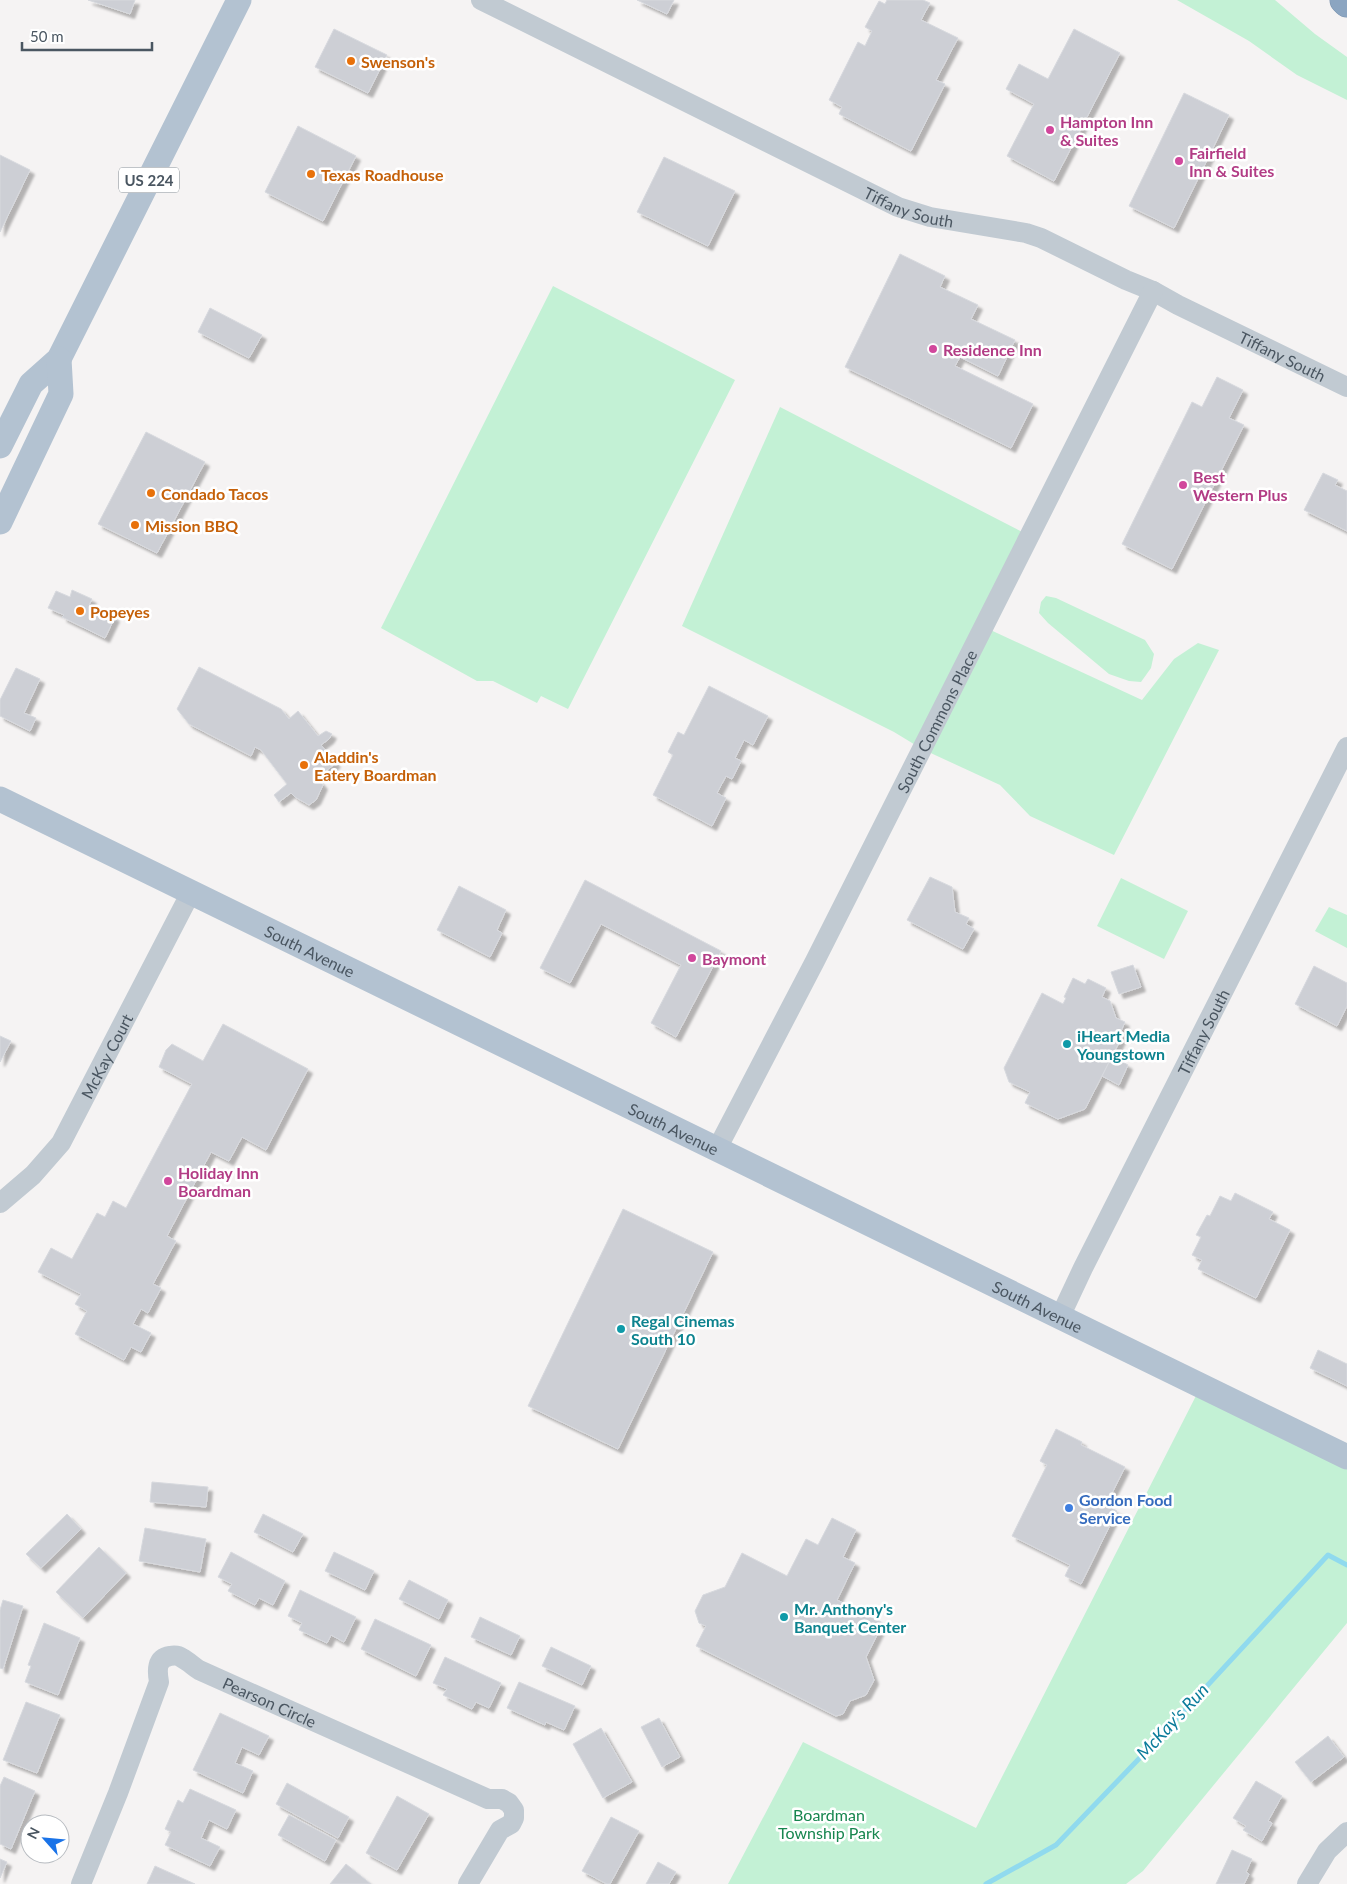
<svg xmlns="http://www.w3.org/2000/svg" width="1347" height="1884" viewBox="0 0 1347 1884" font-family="Lato,sans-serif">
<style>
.green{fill:#c3f1d5}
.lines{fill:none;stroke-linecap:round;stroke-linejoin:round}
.stream{stroke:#90daee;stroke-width:5}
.building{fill:#cdcfd5;stroke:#d7d9de;filter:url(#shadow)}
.highway-casing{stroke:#7690ad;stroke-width:29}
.minor{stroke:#c1cad2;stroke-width:20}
.major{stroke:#b3c2d1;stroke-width:25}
.highway{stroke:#8ba5c1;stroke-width:28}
.food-dot{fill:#e8710a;stroke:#fff;stroke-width:2}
.hotel-dot{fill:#d1479c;stroke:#fff;stroke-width:2}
.culture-dot{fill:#0f9aa8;stroke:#fff;stroke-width:2}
.shop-dot{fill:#3f7fe0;stroke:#fff;stroke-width:2}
.labels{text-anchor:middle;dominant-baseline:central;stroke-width:5;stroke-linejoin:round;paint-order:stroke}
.shield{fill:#fff;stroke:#808990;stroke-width:1}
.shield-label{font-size:15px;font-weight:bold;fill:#4a5661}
.food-label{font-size:16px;font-weight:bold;fill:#c56008;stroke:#fff;text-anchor:start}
.hotel-label{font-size:16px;font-weight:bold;fill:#b23c85;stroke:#fff;text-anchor:start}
.street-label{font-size:16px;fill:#4a5661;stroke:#fff}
.culture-label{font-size:16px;font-weight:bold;fill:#0d838f;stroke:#fff;text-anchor:start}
.shop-label{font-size:16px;font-weight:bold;fill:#366cbe;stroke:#fff;text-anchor:start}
.park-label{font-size:16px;fill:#17864f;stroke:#fff}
.water-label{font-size:18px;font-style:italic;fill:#0c7c9b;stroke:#fff}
</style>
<defs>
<filter id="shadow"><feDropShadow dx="4.5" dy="4.5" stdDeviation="1" flood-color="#0004"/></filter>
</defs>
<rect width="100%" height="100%" fill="#f5f3f3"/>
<path class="green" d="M 1177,0 L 1275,0 L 1315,34 L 1347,57 L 1347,100 L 1297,75 L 1249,41 Z
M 553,286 L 735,380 L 568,709 L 541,696 L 537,703 L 493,681 L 477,681 L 381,628 Z
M 780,407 L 1030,536 L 984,627 L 1142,700 L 1174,659 L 1198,643 L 1219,650 L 1114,855 L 1030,816 L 1000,785 L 922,749 L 894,732 L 682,626 Z
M 1046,596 L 1056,598 L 1145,640 L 1154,654 L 1151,668 L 1141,682 L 1129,681 L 1109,674 L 1048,623 L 1039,613 L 1041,602 Z
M 1121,878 L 1188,911 L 1164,959 L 1097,926 Z
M 1329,907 L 1347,915 L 1347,948 L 1315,931 Z
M 1201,1386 L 1347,1457 L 1347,1623 L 1143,1871 L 1126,1884 L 728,1884 L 803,1742 L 976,1828 Z"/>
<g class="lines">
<path class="stream" d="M 986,1884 L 1056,1845 L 1157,1740 L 1328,1555 L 1347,1565"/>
</g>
<path class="building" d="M 88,0 L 135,0 L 130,14 Z
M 637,0 L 674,0 L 667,14 Z
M 887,0 L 923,0 L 930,3 L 921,20 L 958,38 L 936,80 L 945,84 L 911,151 L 839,114 L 842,107 L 829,100 L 858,42 L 865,46 L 872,31 L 865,27 L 879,1 L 885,4 Z
M 334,29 L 387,55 L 368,93 L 315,67 Z
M 1074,29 L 1120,53 L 1054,181 L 1007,156 L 1034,104 L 1006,89 L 1019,64 L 1048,79 Z
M 1184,93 L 1229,115 L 1174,228 L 1129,206 Z
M 298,126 L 356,156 L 323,221 L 265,192 Z
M 0,155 L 30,170 L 0,232 Z
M 664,157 L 735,191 L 708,246 L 637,212 Z
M 900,254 L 945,276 L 940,287 L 978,305 L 971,319 L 1015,340 L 998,376 L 960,357 L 955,366 L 1033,404 L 1011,448 L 845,367 Z
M 210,308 L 262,335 L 249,358 L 198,332 Z
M 1217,377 L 1243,390 L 1229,418 L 1244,425 L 1172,569 L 1122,544 L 1192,402 L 1202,407 Z
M 146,432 L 205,462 L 157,553 L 98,524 Z
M 1323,473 L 1338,480 L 1335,485 L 1347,491 L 1347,531 L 1304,510 Z
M 72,590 L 92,599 L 89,605 L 115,617 L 105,638 L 62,617 L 64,615 L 48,608 L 56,591 L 70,597 Z
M 199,667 L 281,709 L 289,719 L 298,711 L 318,736 L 326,731 L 332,734 L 329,739 L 321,745 L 336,763 L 317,778 L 323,785 L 316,800 L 309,805 L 295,797 L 291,793 L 279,802 L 274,795 L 287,784 L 261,750 L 255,747 L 251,756 L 189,724 L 177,709 Z
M 16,668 L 40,679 L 24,713 L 36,718 L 30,731 L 0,716 L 0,700 Z
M 709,686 L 768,716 L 753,745 L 744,740 L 735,758 L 741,761 L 732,779 L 726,776 L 717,793 L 726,798 L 712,826 L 653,795 L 673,755 L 668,752 L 678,732 L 684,735 Z
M 930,877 L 952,887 L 955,912 L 969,918 L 966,924 L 974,929 L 963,949 L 907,920 Z
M 585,880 L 721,951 L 676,1037 L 651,1023 L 681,965 L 601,924 L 570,983 L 540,968 Z
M 459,886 L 506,910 L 497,930 L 502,933 L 490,957 L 437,930 Z
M 1133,965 L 1141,987 L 1119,994 L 1111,972 Z
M 1314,966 L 1347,983 L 1347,1006 L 1337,1026 L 1295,1004 Z
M 1073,978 L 1085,984 L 1088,979 L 1106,988 L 1102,997 L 1110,1001 L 1116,1018 L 1125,1022 L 1121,1031 L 1124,1033 L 1085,1109 L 1058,1119 L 1025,1103 L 1030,1092 L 1009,1082 L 1004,1068 L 1042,993 L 1063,1004 L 1066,998 L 1064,997 Z
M 223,1024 L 308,1069 L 266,1150 L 242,1137 L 229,1161 L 211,1152 L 167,1236 L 176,1241 L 153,1284 L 161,1288 L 148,1313 L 141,1309 L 133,1324 L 151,1333 L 141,1352 L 131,1347 L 124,1360 L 75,1334 L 87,1311 L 75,1304 L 81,1294 L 38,1272 L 51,1248 L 72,1259 L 97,1213 L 105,1217 L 113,1201 L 126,1208 L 192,1084 L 159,1067 L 166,1050 L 172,1044 L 203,1061 Z
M 0,1036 L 11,1041 L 0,1062 Z
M 1112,1056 L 1128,1065 L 1119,1085 L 1102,1076 Z
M 1235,1193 L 1273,1212 L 1269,1219 L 1290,1230 L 1256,1298 L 1198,1269 L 1202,1260 L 1192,1255 L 1201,1237 L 1196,1235 L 1207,1215 L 1210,1216 L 1220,1196 L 1231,1201 Z
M 623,1209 L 713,1252 L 618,1449 L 528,1406 Z
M 1318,1350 L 1347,1364 L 1347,1386 L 1310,1368 Z
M 1056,1429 L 1082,1442 L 1081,1445 L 1125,1467 L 1106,1505 L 1117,1511 L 1081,1584 L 1065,1576 L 1070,1565 L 1012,1536 L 1047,1465 L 1040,1461 Z
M 152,1482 L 208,1487 L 206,1507 L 150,1502 Z
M 67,1514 L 81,1529 L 41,1568 L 26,1554 Z
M 263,1514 L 303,1534 L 293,1552 L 254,1532 Z
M 832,1518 L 856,1530 L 843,1557 L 855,1563 L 837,1600 L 883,1623 L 866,1657 L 874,1680 L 866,1695 L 850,1701 L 843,1714 L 836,1716 L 696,1646 L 706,1626 L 699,1623 L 695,1611 L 703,1595 L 725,1587 L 742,1553 L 787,1576 L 806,1539 L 818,1545 Z
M 145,1528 L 206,1539 L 200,1572 L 139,1561 Z
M 99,1547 L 126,1573 L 83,1618 L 56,1592 Z
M 231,1552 L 285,1581 L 273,1605 L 259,1598 L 255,1605 L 228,1591 L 232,1584 L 218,1577 Z
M 334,1552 L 374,1571 L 365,1590 L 325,1571 Z
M 409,1580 L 448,1600 L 439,1619 L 399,1599 Z
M 300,1590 L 356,1617 L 344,1642 L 331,1635 L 327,1643 L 299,1630 L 302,1623 L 288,1616 Z
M 3,1600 L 23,1606 L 3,1669 L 0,1668 L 0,1610 Z
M 480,1617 L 520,1636 L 511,1655 L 471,1637 Z
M 375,1619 L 431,1645 L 416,1676 L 361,1649 Z
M 44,1623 L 80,1638 L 58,1695 L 25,1682 L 31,1666 L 28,1665 Z
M 551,1647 L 591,1666 L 582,1685 L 542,1666 Z
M 445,1657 L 501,1683 L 489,1708 L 476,1702 L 472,1709 L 443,1695 L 447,1689 L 433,1683 Z
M 519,1682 L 575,1706 L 564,1730 L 546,1722 L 545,1725 L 507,1708 Z
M 26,1702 L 60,1715 L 37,1773 L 3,1760 Z
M 220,1713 L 269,1736 L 259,1755 L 242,1747 L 235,1763 L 253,1771 L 243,1793 L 193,1770 Z
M 659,1718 L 680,1757 L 662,1767 L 641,1727 Z
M 601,1728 L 632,1782 L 603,1798 L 573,1744 Z
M 1328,1736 L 1344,1757 L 1311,1782 L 1295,1762 Z
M 4,1777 L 35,1791 L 11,1849 L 0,1844 L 0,1786 Z
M 1256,1781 L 1282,1796 L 1268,1821 L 1272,1823 L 1262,1841 L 1243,1830 L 1246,1826 L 1233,1818 Z
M 287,1783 L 349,1817 L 338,1838 L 276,1804 Z
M 190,1789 L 236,1810 L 227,1829 L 209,1820 L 201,1838 L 220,1847 L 210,1866 L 165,1845 L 171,1832 L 165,1829 L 178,1800 L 183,1803 Z
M 397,1796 L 429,1814 L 397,1870 L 366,1853 Z
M 289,1815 L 336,1840 L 325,1861 L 278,1835 Z
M 611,1817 L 639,1831 L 610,1884 L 607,1884 L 582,1871 Z
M 1232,1850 L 1252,1859 L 1246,1872 L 1249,1874 L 1244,1884 L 1216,1884 Z
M 0,1859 L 7,1862 L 0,1878 Z
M 658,1862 L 676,1872 L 669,1884 L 646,1884 Z
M 346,1864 L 371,1884 L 330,1884 Z
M 155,1866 L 195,1884 L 147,1884 Z"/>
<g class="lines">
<defs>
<path id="highway" d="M 1344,0 L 1347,3"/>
</defs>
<use href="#highway" class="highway-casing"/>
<g class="minor">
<path id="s1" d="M 481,0 L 898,207 L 930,217 L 1026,233 L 1041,238 L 1126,280 L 1153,291 L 1178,305 L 1347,387"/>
<path id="s2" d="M 717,1149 L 815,961 L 1153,291"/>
<path id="s3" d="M 0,1203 L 33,1175 L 61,1143 L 191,892"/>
<path id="s4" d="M 1060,1317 L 1083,1268 L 1347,747"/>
<path id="s5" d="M 81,1884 L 118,1793 L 159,1682 C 157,1671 156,1658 170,1656 C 175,1655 178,1655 182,1658 C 188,1661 193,1666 199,1670 L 488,1799 L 502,1799 L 509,1803 L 514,1810 L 514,1818 L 511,1824 L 500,1830 L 468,1884"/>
<path d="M 1307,1884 L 1327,1851 L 1347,1832"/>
</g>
<g class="major">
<path d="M 0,446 L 31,384 L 59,359 L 239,0"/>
<path d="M 0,522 L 61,394 L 59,359"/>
<path id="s6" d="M 0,799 L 1347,1457"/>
</g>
<use href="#highway" class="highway"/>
</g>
<g class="food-dot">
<circle cx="351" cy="61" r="5"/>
<circle cx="311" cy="174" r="5"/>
<circle cx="151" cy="493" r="5"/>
<circle cx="135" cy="525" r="5"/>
<circle cx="80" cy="611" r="5"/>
<circle cx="304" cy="765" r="5"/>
</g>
<g class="hotel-dot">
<circle cx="1050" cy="130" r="5"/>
<circle cx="1179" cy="161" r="5"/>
<circle cx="933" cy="349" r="5"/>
<circle cx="1183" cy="485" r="5"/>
<circle cx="692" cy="958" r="5"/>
<circle cx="168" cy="1181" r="5"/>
</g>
<g class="culture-dot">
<circle cx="1067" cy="1044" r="5"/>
<circle cx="621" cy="1329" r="5"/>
<circle cx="784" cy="1617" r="5"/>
</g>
<circle class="shop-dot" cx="1069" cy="1508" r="5"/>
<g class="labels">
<rect class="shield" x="119" y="167.5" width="60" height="25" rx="4"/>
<g class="shield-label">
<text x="149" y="180">US 224</text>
</g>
<g class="food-label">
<text x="361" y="61">Swenson's</text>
<text x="321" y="174">Texas Roadhouse</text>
<text x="161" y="493">Condado Tacos</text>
<text x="145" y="525">Mission BBQ</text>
<text x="90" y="611">Popeyes</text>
<text x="314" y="756">Aladdin's<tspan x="314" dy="18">Eatery Boardman</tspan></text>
</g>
<g class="hotel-label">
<text x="1060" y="121">Hampton Inn<tspan x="1060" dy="18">&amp; Suites</tspan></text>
<text x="1189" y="152">Fairfield<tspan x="1189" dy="18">Inn &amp; Suites</tspan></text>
<text x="943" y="349">Residence Inn</text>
<text x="1193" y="476">Best<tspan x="1193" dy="18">Western Plus</tspan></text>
<text x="702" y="958">Baymont</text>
<text x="178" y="1172">Holiday Inn<tspan x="178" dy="18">Boardman</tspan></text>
</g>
<g class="street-label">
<text stroke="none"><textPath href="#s1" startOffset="476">Tiffany South</textPath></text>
<text stroke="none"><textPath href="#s1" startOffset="881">Tiffany South</textPath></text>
<text stroke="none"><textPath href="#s2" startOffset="481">South Commons Place</textPath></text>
<text stroke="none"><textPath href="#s6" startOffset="345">South Avenue</textPath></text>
<text stroke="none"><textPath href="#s4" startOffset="319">Tiffany South</textPath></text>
<text stroke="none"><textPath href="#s3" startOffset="184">McKay Court</textPath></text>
<text stroke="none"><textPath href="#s6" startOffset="750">South Avenue</textPath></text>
<text stroke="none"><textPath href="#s6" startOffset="1155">South Avenue</textPath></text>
<text stroke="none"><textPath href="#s5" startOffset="360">Pearson Circle</textPath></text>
</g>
<g class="culture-label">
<text x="1077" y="1035">iHeart Media<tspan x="1077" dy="18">Youngstown</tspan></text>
<text x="631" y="1320">Regal Cinemas<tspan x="631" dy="18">South 10</tspan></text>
<text x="794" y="1608">Mr. Anthony's<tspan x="794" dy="18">Banquet Center</tspan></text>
</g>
<g class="shop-label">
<text x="1079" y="1499">Gordon Food<tspan x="1079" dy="18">Service</tspan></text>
</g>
<g class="park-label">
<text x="829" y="1814">Boardman<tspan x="829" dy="18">Township Park</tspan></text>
</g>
<g class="water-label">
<text transform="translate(1172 1721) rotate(-47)">McKay's Run</text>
</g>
</g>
<g transform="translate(45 1839) rotate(297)"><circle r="24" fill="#ffffff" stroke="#b7bbc0"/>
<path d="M0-4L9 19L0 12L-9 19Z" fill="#1a73e8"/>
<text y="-8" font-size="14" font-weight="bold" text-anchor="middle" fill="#4a5661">N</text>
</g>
<path d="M22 42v8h130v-8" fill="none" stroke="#4a5661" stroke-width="2.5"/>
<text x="30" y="42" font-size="15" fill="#4a5661" stroke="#ffffff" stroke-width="4" paint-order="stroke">50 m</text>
</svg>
